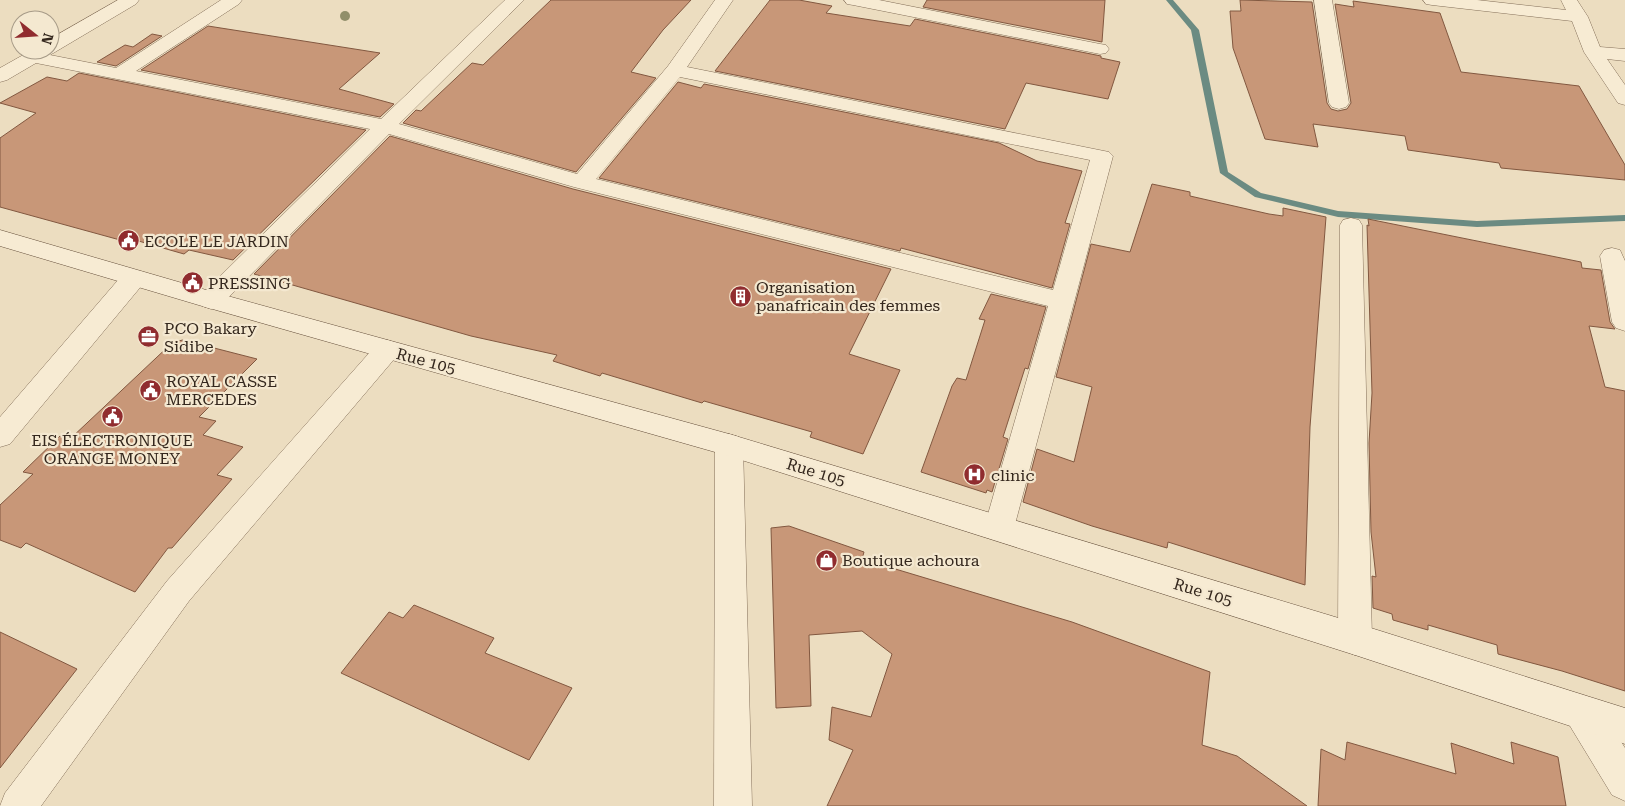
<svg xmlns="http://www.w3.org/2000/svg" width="1625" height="806" viewBox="0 0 1625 806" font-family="'Roboto Serif',serif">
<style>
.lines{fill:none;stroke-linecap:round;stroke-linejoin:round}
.stream{fill:#6b8b82;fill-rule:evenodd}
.building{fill:#c89778;stroke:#825840}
.street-casing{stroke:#846f59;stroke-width:1}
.secondary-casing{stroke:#66503c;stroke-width:1}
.street{fill:#f7ebd3;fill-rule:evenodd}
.secondary{fill:#f7ebd3;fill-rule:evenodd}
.tree{fill:#918f6a}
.labels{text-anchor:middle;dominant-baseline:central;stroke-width:4.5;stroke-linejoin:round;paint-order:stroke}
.poi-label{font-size:16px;fill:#34271d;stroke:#f4e8d0;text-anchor:start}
.street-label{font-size:16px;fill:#34271d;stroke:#f4e8d0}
</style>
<rect width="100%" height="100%" fill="#ecddc0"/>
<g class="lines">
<path class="stream" d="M 1166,0 L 1173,0 L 1199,30 L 1228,172 L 1261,193 L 1338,211 L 1477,221 L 1625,215 L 1625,221 L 1477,227 L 1338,217 L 1255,197 L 1220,173 L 1191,30 Z"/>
</g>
<path class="building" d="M 551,0 L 691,0 L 663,30 L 631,72 L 656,78 L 576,172 L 403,123 L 416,110 L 421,111 L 472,63 L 483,65 Z
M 770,0 L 799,0 L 832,6 L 826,13 L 910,26 L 915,19 L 1101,56 L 1101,58 L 1120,62 L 1108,99 L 1026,83 L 1005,129 L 715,71 Z
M 927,0 L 1105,0 L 1102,42 L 923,7 Z
M 1240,0 L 1312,2 L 1327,103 L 1331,109 L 1338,111 L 1347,109 L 1351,103 L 1335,4 L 1354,7 L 1353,1 L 1440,13 L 1461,72 L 1579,86 L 1625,165 L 1625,180 L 1501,168 L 1499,163 L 1408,150 L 1405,136 L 1313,124 L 1318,147 L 1265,139 L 1233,48 L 1230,11 L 1241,11 Z
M 208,26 L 380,53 L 339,89 L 394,104 L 380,117 L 141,70 Z
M 152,34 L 162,36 L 116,66 L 97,62 L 125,45 L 133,47 Z
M 79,73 L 366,130 L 233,260 L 189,250 L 184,254 L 135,240 L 131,243 L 0,207 L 0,138 L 36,113 L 0,103 L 47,77 L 67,81 Z
M 678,82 L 701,88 L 704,84 L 999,143 L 1037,161 L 1082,171 L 1065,223 L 1070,224 L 1052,288 L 901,248 L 900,251 L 599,178 Z
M 390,136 L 573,189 L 891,269 L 849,354 L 900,370 L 863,454 L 810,437 L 812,432 L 704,401 L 702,403 L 602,373 L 600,376 L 553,361 L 557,355 L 471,336 L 254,274 Z
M 1152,184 L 1190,192 L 1190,196 L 1269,214 L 1283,216 L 1283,208 L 1326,217 L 1310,427 L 1305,585 L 1168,542 L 1167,548 L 1092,526 L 1023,502 L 1037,449 L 1074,462 L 1092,387 L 1056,377 L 1091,244 L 1130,252 Z
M 1368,219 L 1581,262 L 1582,268 L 1601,270 L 1610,322 L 1615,329 L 1589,326 L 1605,387 L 1625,391 L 1625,691 L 1562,671 L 1498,654 L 1497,645 L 1428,625 L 1428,630 L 1393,620 L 1392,614 L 1373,608 L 1372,576 L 1376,577 L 1371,532 L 1369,443 L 1372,393 L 1367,225 L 1369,226 Z
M 991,294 L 1046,307 L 1028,369 L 1025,368 L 1003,437 L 1008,439 L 992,492 L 987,490 L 986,493 L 921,472 L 952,386 L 957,378 L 966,380 L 985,320 L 979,319 Z
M 183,340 L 257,359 L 199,417 L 216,421 L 203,435 L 243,447 L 217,475 L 232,479 L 172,548 L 168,548 L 135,592 L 26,543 L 21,548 L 0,540 L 0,505 L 33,474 L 23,472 L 60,436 L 70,439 L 173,342 Z
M 789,526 L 864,552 L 862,559 L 1072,622 L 1210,672 L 1202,745 L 1237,756 L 1307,806 L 827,806 L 853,750 L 829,740 L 832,707 L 871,717 L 892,654 L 862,631 L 809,635 L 811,706 L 776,708 L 771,528 Z
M 414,605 L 494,638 L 485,653 L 572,688 L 529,760 L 341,673 L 389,612 L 403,618 Z
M 0,632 L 77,669 L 0,768 Z
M 1347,742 L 1456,774 L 1451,743 L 1514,764 L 1511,742 L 1558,757 L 1566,806 L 1318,806 L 1321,749 L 1345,760 Z"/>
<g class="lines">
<defs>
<path id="street" d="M 118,0 L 139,0 L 136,4 L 50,55 L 116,68 L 221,0 L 242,0 L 239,4 L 136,71 L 381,119 L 505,0 L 524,0 L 399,124 L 577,174 L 668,66 L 715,0 L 733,0 L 687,67 L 1109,152 L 1113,156 L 1014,528 L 1010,537 L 999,541 L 988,537 L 984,528 L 1048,306 L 574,187 L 389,134 L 220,306 L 211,309 L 202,306 L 199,300 L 202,294 L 370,129 L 36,63 L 7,80 L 0,82 L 0,68 L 32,50 L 50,50 L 50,39 ZM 680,77 L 1090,160 L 1053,290 L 596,179 Z
M 844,0 L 879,0 L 1100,44 L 1106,45 L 1109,49 L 1106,53 L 1100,54 L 853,5 L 847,4 Z
M 1314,0 L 1332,0 L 1349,103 L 1346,107 L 1339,109 L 1332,107 L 1329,103 Z
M 1423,0 L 1477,0 L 1566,10 L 1561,0 L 1577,0 L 1588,17 L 1600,47 L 1625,49 L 1625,61 L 1607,59 L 1625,85 L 1625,105 L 1618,103 L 1584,52 L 1572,21 L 1432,5 L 1426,4 Z
M 1351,218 L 1359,220 L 1362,225 L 1372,639 L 1367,650 L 1355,655 L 1343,650 L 1338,639 L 1340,225 L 1343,220 Z
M 1612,248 L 1620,250 L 1625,261 L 1625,331 L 1616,328 L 1612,322 L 1600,256 L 1604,250 Z
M 134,270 L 143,272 L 146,278 L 143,284 L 10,444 L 0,447 L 0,417 L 125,272 Z
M 387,340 L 396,343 L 400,350 L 396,357 L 189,601 L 41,806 L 0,806 L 5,793 L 167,581 L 378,343 Z
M 729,434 L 739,437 L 743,445 L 752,806 L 714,806 L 715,445 L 719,437 Z
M 1583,696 L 1596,702 L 1625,748 L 1625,801 L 1612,795 L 1570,726 L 1565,714 L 1570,702 Z"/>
<path id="secondary" d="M 0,230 L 213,292 L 729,434 L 1355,623 L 1625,708 L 1625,744 L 1355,655 L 729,456 L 202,306 L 0,246 Z"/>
</defs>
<use href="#street" class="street-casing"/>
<use href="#secondary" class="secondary-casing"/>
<use href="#street" class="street"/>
<use href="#secondary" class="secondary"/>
</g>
<circle class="tree" cx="345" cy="16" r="5"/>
<defs>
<symbol id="civic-disc" viewBox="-11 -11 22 22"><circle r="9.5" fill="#902c2f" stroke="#f4e8d0"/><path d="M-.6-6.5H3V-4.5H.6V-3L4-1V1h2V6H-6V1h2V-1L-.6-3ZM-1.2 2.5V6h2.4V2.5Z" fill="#fff"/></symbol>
<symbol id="building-disc" viewBox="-11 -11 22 22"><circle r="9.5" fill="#902c2f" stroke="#f4e8d0"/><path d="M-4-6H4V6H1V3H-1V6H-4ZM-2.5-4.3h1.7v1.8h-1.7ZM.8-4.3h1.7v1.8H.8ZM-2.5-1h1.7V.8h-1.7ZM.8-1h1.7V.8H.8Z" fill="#fff"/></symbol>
<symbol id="office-disc" viewBox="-11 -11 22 22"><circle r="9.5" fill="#902c2f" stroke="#f4e8d0"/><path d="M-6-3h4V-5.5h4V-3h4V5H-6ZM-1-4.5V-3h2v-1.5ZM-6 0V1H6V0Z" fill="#fff"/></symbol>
<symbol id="hospital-disc" viewBox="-11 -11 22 22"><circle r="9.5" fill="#902c2f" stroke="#f4e8d0"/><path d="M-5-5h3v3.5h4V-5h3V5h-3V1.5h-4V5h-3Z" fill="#fff"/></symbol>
<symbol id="shop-disc" viewBox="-11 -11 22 22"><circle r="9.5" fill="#902c2f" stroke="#f4e8d0"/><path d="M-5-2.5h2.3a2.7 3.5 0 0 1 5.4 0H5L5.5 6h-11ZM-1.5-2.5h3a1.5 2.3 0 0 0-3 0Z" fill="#fff"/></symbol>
</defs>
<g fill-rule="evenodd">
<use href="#civic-disc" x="116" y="228" width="25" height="25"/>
<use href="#civic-disc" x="180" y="270" width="25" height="25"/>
<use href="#building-disc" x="728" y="284" width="25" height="25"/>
<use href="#office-disc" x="136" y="324" width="25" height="25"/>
<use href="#civic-disc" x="138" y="378" width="25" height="25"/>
<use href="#civic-disc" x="100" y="404" width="25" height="25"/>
<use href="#hospital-disc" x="962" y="462" width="25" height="25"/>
<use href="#shop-disc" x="814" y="548" width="25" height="25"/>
</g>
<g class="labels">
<g class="poi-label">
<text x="144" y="241">ECOLE LE JARDIN</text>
<text x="208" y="283">PRESSING</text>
<text x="756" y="287">Organisation<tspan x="756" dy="18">panafricain des femmes</tspan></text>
<text x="164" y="328">PCO Bakary<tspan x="164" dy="18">Sidibe</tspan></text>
<text x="166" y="381">ROYAL CASSE<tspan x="166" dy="18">MERCEDES</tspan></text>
<text x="112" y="440" text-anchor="middle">EIS ÉLECTRONIQUE<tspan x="112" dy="18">ORANGE MONEY</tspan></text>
<text x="991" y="475">clinic</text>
<text x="842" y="560">Boutique achoura</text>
</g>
<g class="street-label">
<text transform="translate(426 361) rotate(15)">Rue 105</text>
<text transform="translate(816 472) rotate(17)">Rue 105</text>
<text transform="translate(1203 592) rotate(17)">Rue 105</text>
</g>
</g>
<g transform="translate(35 35) rotate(107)"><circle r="24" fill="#f4e8d0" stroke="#a79b88"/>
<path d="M0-4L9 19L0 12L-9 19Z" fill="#902c2f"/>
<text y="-8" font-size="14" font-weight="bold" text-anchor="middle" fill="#34271d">N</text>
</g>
</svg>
